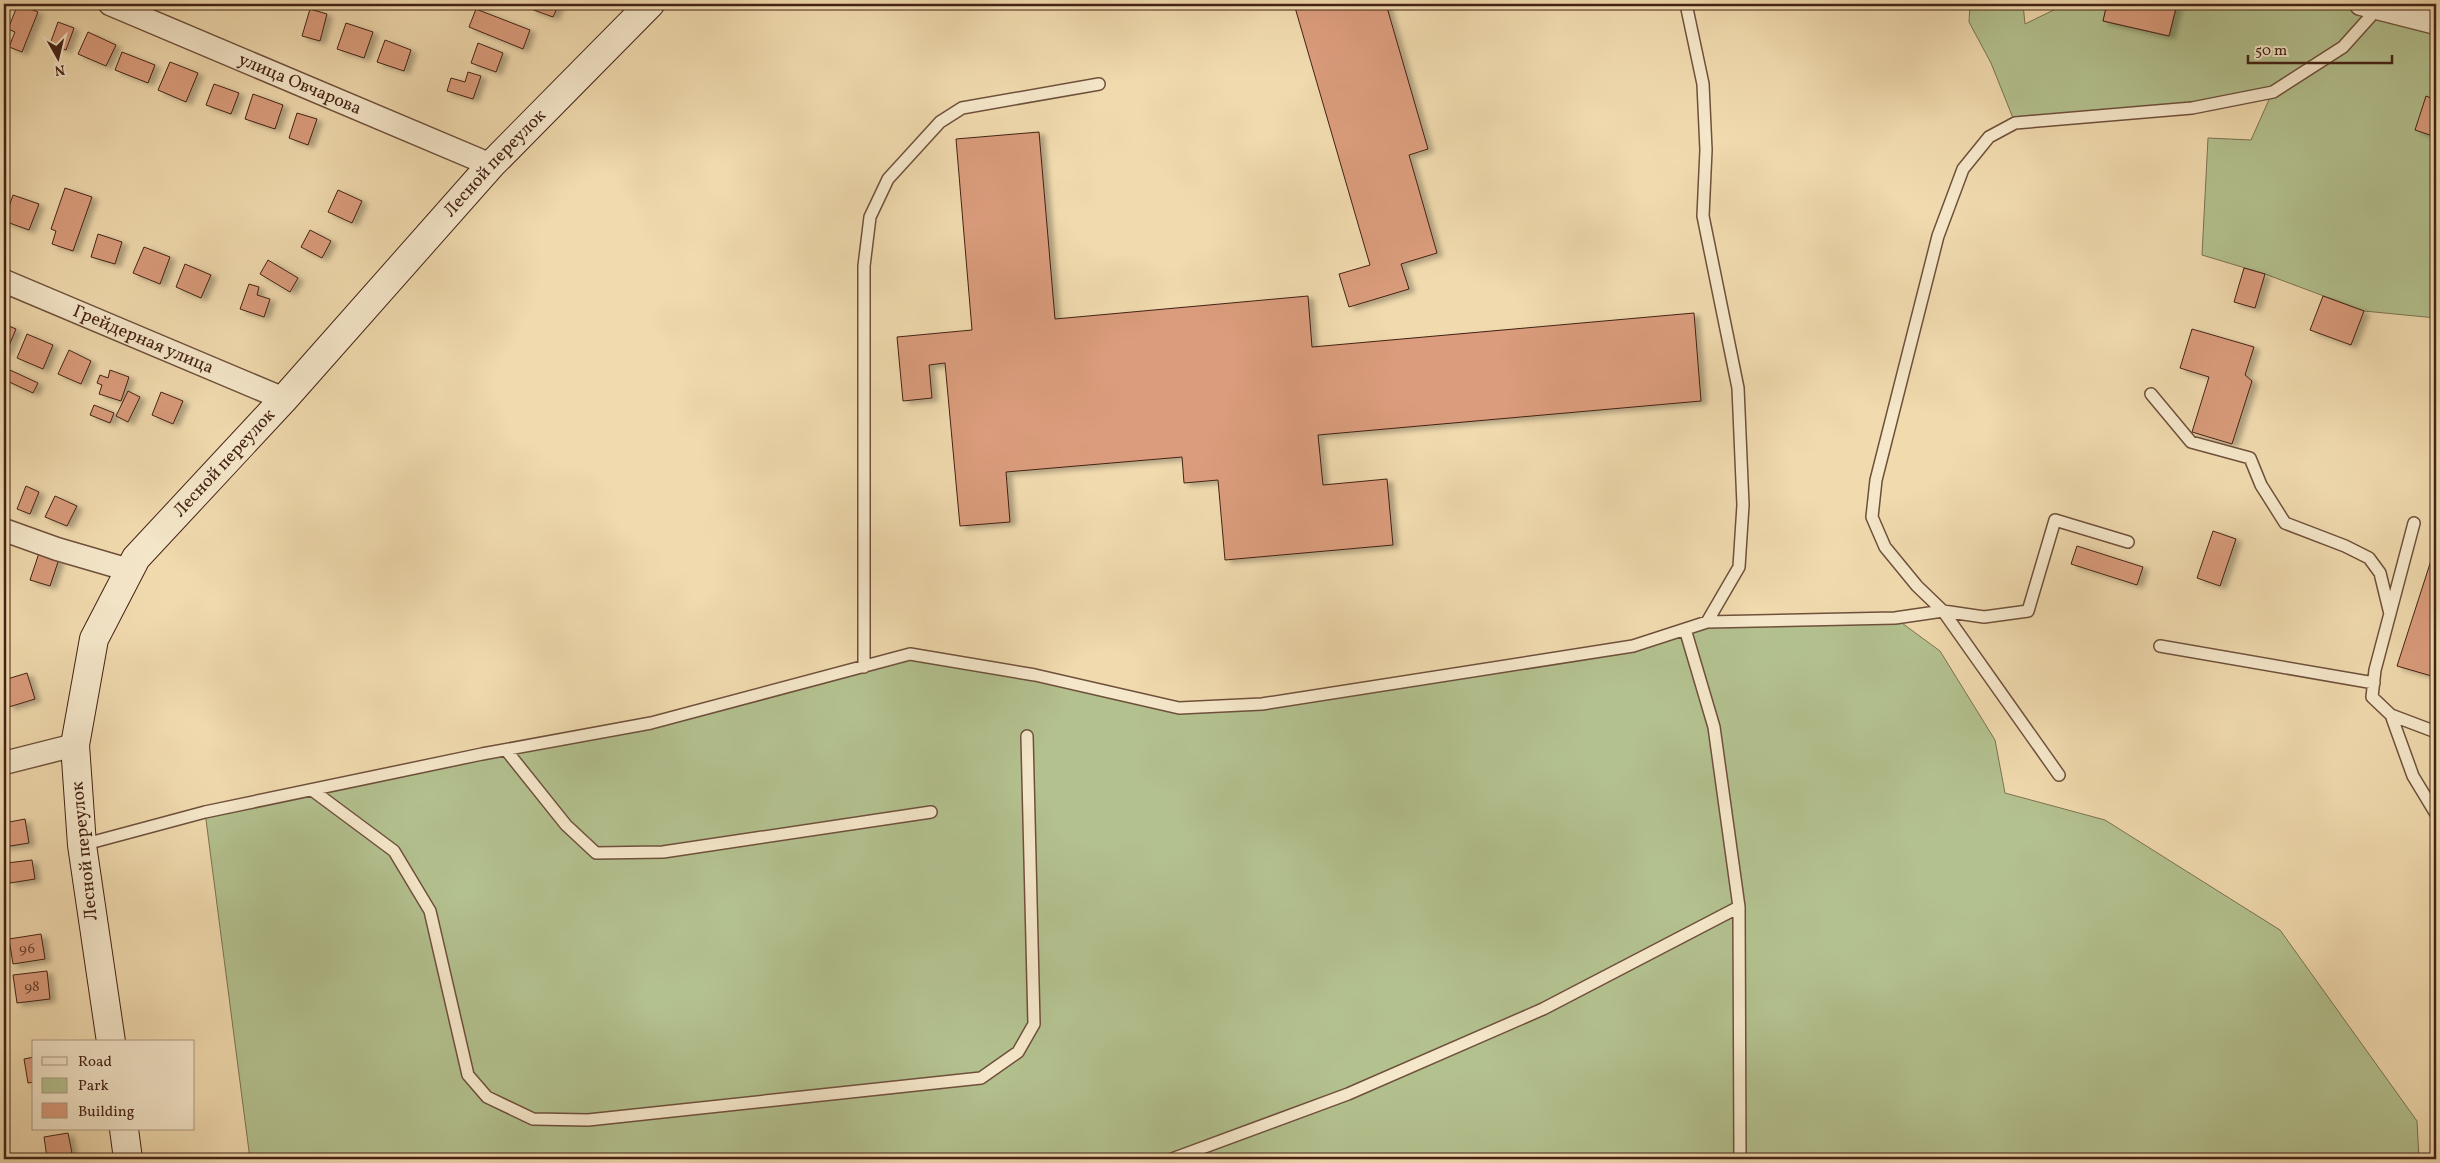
<svg xmlns="http://www.w3.org/2000/svg" width="2440" height="1163" viewBox="0 0 2440 1163" font-family="Vollkorn,serif">
<style>
.green{fill:#b3c18f;stroke:#7c7252}
.building{fill:#da9c7c;stroke:#442215;filter:url(#shadow)}
.lines{fill:none;stroke-linecap:round;stroke-linejoin:round}
.lane-casing{stroke:#6f503b;stroke-width:14}
.street-casing{stroke:#6f503b;stroke-width:25}
.secondary-casing{stroke:#442215;stroke-width:30}
.lane{stroke:#f5e7ca;stroke-width:11}
.street{stroke:#f5e7ca;stroke-width:22}
.secondary{stroke:#f5e7ca;stroke-width:28}
.labels{text-anchor:middle;dominant-baseline:central;stroke-width:4;stroke-linejoin:round;paint-order:stroke}
.number-label{font-size:15px;fill:#6a402f}
.street-label{font-size:18px;fill:#442215;stroke:#f5e7ca}
</style>
<defs>
<filter id="shadow"><feDropShadow dx="5.5" dy="3" stdDeviation="2.5" flood-color="#0004"/></filter>
</defs>
<rect width="100%" height="100%" fill="#f0daae"/>
<filter id="stains"><feTurbulence type="fractalNoise" baseFrequency=".004" numOctaves="4"/><feColorMatrix values="0 0 0 0 .2 0 0 0 0 .09 0 0 0 0 .02 0 0 0 .5 -.17"/></filter>
<radialGradient id="worn" r=".72"><stop offset=".6" stop-color="#630" stop-opacity="0"/><stop offset="1" stop-color="#630" stop-opacity=".3"/></radialGradient>
<path class="green" d="M 1970,4 L 2023,4 L 2025,24 L 2066,4 L 2107,4 L 2103,21 L 2169,36 L 2177,4 L 2361,4 L 2436,23 L 2436,318 L 2364,311 L 2265,274 L 2202,255 L 2208,138 L 2251,140 L 2272,93 L 2192,108 L 2015,123 L 1991,63 L 1969,22 Z
M 1895,618 L 1940,651 L 1995,740 L 2005,793 L 2105,820 L 2280,930 L 2417,1121 L 2419,1159 L 250,1159 L 205,812 L 651,723 L 910,654 L 1179,708 L 1262,704 L 1633,646 L 1707,622 Z"/>
<path class="building" d="M 18,4 L 38,12 L 22,52 L 9,47 L 15,32 L 8,29 Z
M 533,4 L 559,4 L 553,17 L 531,9 Z
M 1294,4 L 1386,4 L 1428,149 L 1409,155 L 1437,253 L 1401,264 L 1409,289 L 1349,307 L 1339,274 L 1370,265 Z
M 2107,4 L 2177,4 L 2169,36 L 2103,21 Z
M 310,9 L 327,14 L 320,41 L 302,36 Z
M 476,9 L 530,30 L 523,49 L 469,27 Z
M 58,22 L 74,28 L 66,50 L 50,44 Z
M 346,23 L 373,32 L 364,58 L 337,49 Z
M 88,32 L 116,45 L 106,66 L 78,54 Z
M 385,40 L 411,50 L 404,71 L 377,62 Z
M 478,43 L 503,53 L 496,72 L 471,63 Z
M 122,52 L 155,65 L 148,83 L 115,70 Z
M 170,62 L 198,73 L 186,102 L 158,90 Z
M 468,72 L 481,76 L 473,99 L 447,91 L 451,78 L 465,82 Z
M 214,84 L 239,93 L 231,114 L 206,105 Z
M 253,94 L 283,105 L 275,129 L 245,119 Z
M 2426,96 L 2436,100 L 2436,137 L 2415,130 Z
M 297,113 L 317,119 L 308,145 L 289,138 Z
M 1039,132 L 1055,319 L 1308,296 L 1312,347 L 1694,313 L 1701,401 L 1318,435 L 1323,485 L 1387,479 L 1393,545 L 1225,560 L 1218,480 L 1184,483 L 1182,457 L 1006,472 L 1010,522 L 960,526 L 945,363 L 929,365 L 932,398 L 903,401 L 897,337 L 972,330 L 956,139 Z
M 65,188 L 92,197 L 73,251 L 52,244 L 56,231 L 51,229 Z
M 338,190 L 362,201 L 352,223 L 328,212 Z
M 13,195 L 39,204 L 29,230 L 4,221 Z
M 310,230 L 331,241 L 322,258 L 301,247 Z
M 98,234 L 122,242 L 115,264 L 91,257 Z
M 144,247 L 170,257 L 160,284 L 133,273 Z
M 268,260 L 298,278 L 290,292 L 260,274 Z
M 185,264 L 211,275 L 201,298 L 176,287 Z
M 2244,268 L 2265,274 L 2255,308 L 2234,302 Z
M 249,284 L 259,287 L 257,295 L 270,299 L 264,317 L 240,309 Z
M 2323,296 L 2364,311 L 2351,345 L 2310,330 Z
M 4,324 L 16,329 L 6,353 L 4,352 Z
M 2192,329 L 2254,347 L 2245,375 L 2252,381 L 2232,444 L 2192,432 L 2209,377 L 2180,368 Z
M 27,334 L 53,345 L 43,369 L 17,358 Z
M 69,350 L 91,361 L 81,384 L 58,374 Z
M 10,370 L 38,383 L 33,393 L 5,380 Z
M 110,370 L 129,377 L 121,401 L 99,394 L 102,385 L 97,383 L 100,375 L 108,378 Z
M 128,391 L 140,397 L 128,422 L 116,416 Z
M 161,392 L 183,401 L 173,424 L 152,415 Z
M 94,405 L 114,413 L 110,423 L 90,415 Z
M 26,486 L 39,492 L 30,514 L 17,509 Z
M 55,496 L 77,506 L 67,526 L 45,517 Z
M 2213,531 L 2236,539 L 2220,586 L 2197,578 Z
M 2436,545 L 2436,672 L 2435,677 L 2397,666 Z
M 2077,546 L 2143,567 L 2137,585 L 2071,564 Z
M 39,553 L 59,559 L 50,586 L 30,580 Z
M 27,673 L 35,699 L 9,707 L 4,690 L 4,680 Z
M 25,819 L 29,843 L 4,847 L 4,823 Z
M 32,860 L 35,879 L 10,883 L 7,863 Z
M 41,934 L 45,959 L 13,964 L 9,939 Z
M 47,971 L 50,999 L 17,1003 L 13,975 Z
M 34,1057 L 34,1082 L 28,1083 L 24,1059 Z
M 68,1133 L 72,1153 L 47,1158 L 44,1137 Z"/>
<g class="lines">
<defs>
<path id="lane" d="M 2151,394 L 2191,442 L 2250,458 L 2261,485 L 2285,523 L 2345,546 L 2369,558 L 2380,573 L 2390,614
M 2414,523 L 2375,670 L 2372,697 L 2391,715 L 2436,732
M 2128,542 L 2055,520 L 2028,611 L 1984,617 L 1943,611 L 1917,586 L 1885,547 L 1872,517 L 1876,480 L 1938,236 L 1963,169 L 1989,137 L 2015,123 L 2192,108 L 2273,92 L 2343,47 L 2378,8
M 1707,622 L 1895,618 L 1943,611 L 2059,775
M 1685,629 L 1714,727 L 1739,907 L 1740,1159
M 2160,646 L 2374,683
M 864,667 L 864,266 L 870,217 L 888,179 L 940,122 L 962,108 L 1099,84
M 2391,715 L 2413,776 L 2436,814
M 506,750 L 566,825 L 596,853 L 663,852 L 931,812
M 312,790 L 394,851 L 430,911 L 468,1075 L 487,1097 L 533,1119 L 588,1120 L 981,1078 L 1018,1052 L 1034,1024 L 1027,736
M 82,845 L 205,812 L 482,754 L 651,723 L 910,654 L 1035,675 L 1179,708 L 1262,704 L 1633,646 L 1707,622 L 1739,567 L 1743,505 L 1738,388 L 1703,216 L 1706,150 L 1703,84 L 1686,4
M 1172,1159 L 1348,1094 L 1543,1009 L 1739,907"/>
<g id="street">
<path id="s1" d="M 110,4 L 491,165"/>
<path d="M 2361,4 L 2436,23"/>
<path id="s2" d="M 4,281 L 284,399"/>
<path d="M 4,530 L 57,549 L 129,570"/>
<path d="M 4,763 L 75,745"/>
</g>
<g id="secondary">
<path id="s3" d="M 111,1042 L 82,845 L 75,745 L 94,639 L 136,558 L 284,399 L 491,165 L 650,4"/>
<path d="M 124,1129 L 128,1159"/>
</g>
</defs>
<use href="#lane" class="lane-casing"/>
<use href="#street" class="street-casing"/>
<use href="#secondary" class="secondary-casing"/>
<use href="#lane" class="lane"/>
<use href="#street" class="street"/>
<use href="#secondary" class="secondary"/>
</g>
<g class="labels">
<g class="number-label">
<text x="27" y="949">96</text>
<text x="32" y="987">98</text>
</g>
<g class="street-label">
<text stroke="none"><textPath href="#s1" startOffset="206">улица Овчарова</textPath></text>
<text stroke="none"><textPath href="#s3" startOffset="1032">Лесной переулок</textPath></text>
<text stroke="none"><textPath href="#s2" startOffset="151">Грейдерная улица</textPath></text>
<text stroke="none"><textPath href="#s3" startOffset="628">Лесной переулок</textPath></text>
<text transform="translate(85 851) rotate(-96)">Лесной переулок</text>
</g>
</g>
<rect width="2440" height="1163" fill="none" stroke="#f0daae" stroke-width="20"/>
<rect x="5" y="5" width="2430" height="1153" fill="none" stroke="#442215" stroke-width="2.5"/>
<rect x="10" y="10" width="2420" height="1143" fill="none" stroke="#442215"/>
<rect x="32" y="1040" width="162" height="90" fill="#f5e7ca" stroke="#ae9882"/>
<rect x="42" y="1057" width="25" height="8" fill="#f5e7ca" stroke="#ae9882"/>
<text x="78" y="1066" font-size="15" fill="#442215">Road</text>
<rect x="42" y="1078" width="25" height="15" fill="#b3c18f" stroke="#ae9882"/>
<text x="78" y="1090" font-size="15" fill="#442215">Park</text>
<rect x="42" y="1103" width="25" height="15" fill="#da9c7c" stroke="#ae9882"/>
<text x="78" y="1116" font-size="15" fill="#442215">Building</text>
<g transform="translate(58 58) rotate(172)" stroke="#f5e7ca" stroke-width="4" paint-order="stroke">
<path d="M0-4L9 19L0 12L-9 19Z" fill="#442215"/>
<text y="-8" font-size="14" font-weight="bold" text-anchor="middle" fill="#442215">N</text>
</g>
<path d="M2248 55v8h144v-8" fill="none" stroke="#442215" stroke-width="2.5"/>
<text x="2255" y="55" font-size="15" fill="#442215" stroke="#f5e7ca" stroke-width="4" paint-order="stroke">50 m</text>
<rect width="100%" height="100%" filter="url(#stains)"/>
<rect width="100%" height="100%" fill="url(#worn)"/>
</svg>
